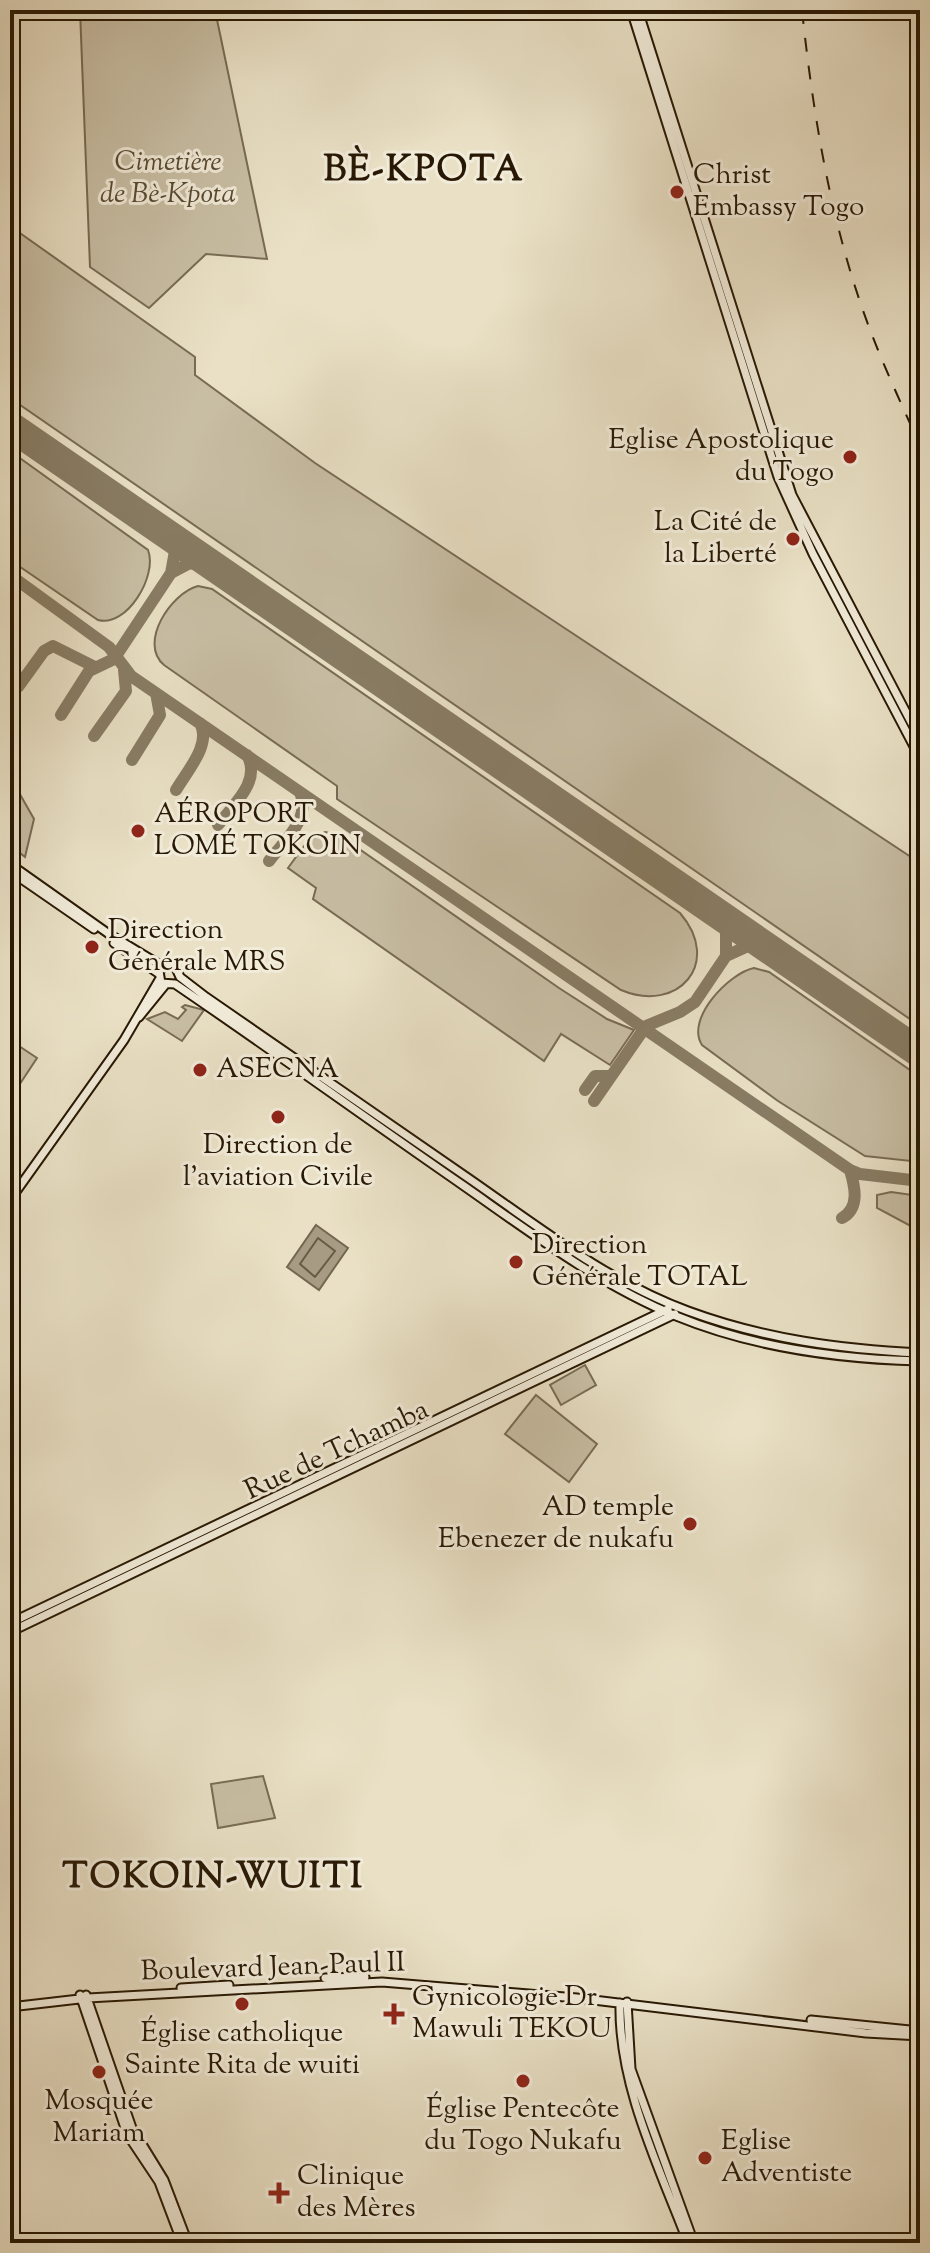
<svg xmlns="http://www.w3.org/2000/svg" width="930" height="2253" viewBox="0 0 930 2253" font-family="'Sorts Mill Goudy',serif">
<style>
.green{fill:#c8bea4;stroke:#786b54;stroke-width:2}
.water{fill:#a79c83;stroke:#746750;stroke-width:2}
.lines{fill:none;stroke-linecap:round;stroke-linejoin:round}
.shore{stroke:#685a43;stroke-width:2}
.taxiway{stroke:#887c64;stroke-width:12}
.runway{stroke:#887c64;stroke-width:30}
.secondary-casing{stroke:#281803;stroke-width:11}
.secondary{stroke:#f1ebd9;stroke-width:7}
.rail{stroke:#281803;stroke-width:2;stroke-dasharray:14 14;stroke-linecap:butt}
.poi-dot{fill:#8f2418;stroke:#f1ebd9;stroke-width:3}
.labels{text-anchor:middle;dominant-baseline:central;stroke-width:6;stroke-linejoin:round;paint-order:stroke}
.park-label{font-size:28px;font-style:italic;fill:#584a33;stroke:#f1ebd9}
.poi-label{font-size:28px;fill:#281803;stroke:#f1ebd9;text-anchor:start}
.street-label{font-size:28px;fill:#281803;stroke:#f1ebd9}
.district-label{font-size:36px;font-weight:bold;letter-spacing:2px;fill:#281803;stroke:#f1ebd9}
</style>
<rect width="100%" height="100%" fill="#e9e0c5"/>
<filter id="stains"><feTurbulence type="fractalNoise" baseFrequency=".0025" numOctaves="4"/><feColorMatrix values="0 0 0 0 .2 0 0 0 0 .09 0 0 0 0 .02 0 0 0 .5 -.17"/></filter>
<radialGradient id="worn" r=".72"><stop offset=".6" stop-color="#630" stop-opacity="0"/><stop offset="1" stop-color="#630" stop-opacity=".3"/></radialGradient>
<path class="green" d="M 80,10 L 215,10 L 267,259 L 206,254 L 149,308 L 90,267 Z
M 10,226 L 195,357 L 195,375 L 315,463 L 920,863 L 920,1026 L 10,398 Z
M 10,451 L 148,550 C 158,575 127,628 98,620 L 10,560 Z
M 198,586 L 212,589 L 680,913 C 723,963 678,1014 621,990 L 337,799 L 337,786 L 164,665 C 138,643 171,593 198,586 Z
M 13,782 L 34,819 L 25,857 L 10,845 L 10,783 Z
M 325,832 L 339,835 L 559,988 L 607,1019 L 634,1030 L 610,1065 L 561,1034 L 544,1061 L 313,899 L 316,888 L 288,868 L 307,842 Z
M 754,968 L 769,972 L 920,1077 L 920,1162 L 865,1156 L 778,1101 L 702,1045 C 685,1019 729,973 754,968 Z
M 185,1005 L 204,1010 L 182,1041 L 147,1019 L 165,1012 L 178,1019 L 186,1010 L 182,1007 Z
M 10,1040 L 37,1058 L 10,1099 Z
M 891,1192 L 920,1196 L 920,1231 L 877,1208 L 877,1195 Z
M 585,1365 L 596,1385 L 561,1405 L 550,1385 Z
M 536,1395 L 597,1444 L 569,1482 L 505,1434 Z
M 263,1776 L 275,1818 L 218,1828 L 211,1784 Z"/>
<path class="water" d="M 316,1225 L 348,1248 L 319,1290 L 287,1267 Z"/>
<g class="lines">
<path class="shore" d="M 318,1238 L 335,1251 L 315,1277 L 300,1264 Z"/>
<path class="taxiway" d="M 171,573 L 190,563 L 216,568
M 10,575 L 109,647 L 131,676 L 850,1170 L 860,1174 L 920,1181
M 18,687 L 44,651 L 53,646 L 95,667
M 61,715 L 89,671 L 114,659 L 171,573 L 175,551 L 162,531
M 94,736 L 126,691 L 124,670
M 132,760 L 160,715 L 156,693
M 176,790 C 187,771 212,744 200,723
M 218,825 C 233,805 262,781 247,755
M 269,861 C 285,840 311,819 300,792
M 707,907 L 726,929 L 726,956 L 750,945 L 776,953
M 585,1090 L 595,1076 L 611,1076
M 594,1101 L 646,1026 L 680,1012 L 695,1002 L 726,956
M 842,1218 C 860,1208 855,1187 850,1170"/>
<path class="runway" d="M 10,426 L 920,1053"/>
<defs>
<path id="secondary" d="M 631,10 L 778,477 L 813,554 L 920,758
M 638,10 L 792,495 L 920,739
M 10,864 L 109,934 L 162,966
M 10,871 L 94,929
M 114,943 L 158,973
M 139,1017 L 165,985
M 10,1200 L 124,1040 L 159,980
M 920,1353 C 840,1349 764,1339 688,1311 C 609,1282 540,1228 471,1180 C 383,1119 294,1058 206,997 L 180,977 L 175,966 L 168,964 L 159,971 L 161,983 L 175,984 C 272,1050 367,1119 464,1186 C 531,1233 600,1285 676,1316 C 754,1348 837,1359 920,1361
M 10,1623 L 668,1309
M 10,1632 L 675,1314
M 325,1978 L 365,1977
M 181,1988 L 229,1985
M 80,1995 L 127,2134 L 159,2182 L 182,2243
M 86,1995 L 132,2128 L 164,2180 L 188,2243
M 627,2002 L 631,2069 L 694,2243
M 620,2003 C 618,2085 659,2167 688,2243
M 10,2007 L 88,1998 L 382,1982 L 577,1998 L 866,2033 L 920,2036
M 811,2020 L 910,2030"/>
</defs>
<use href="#secondary" class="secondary-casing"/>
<use href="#secondary" class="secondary"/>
<path class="rail" d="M 802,10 C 814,124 834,243 878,350 C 891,382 906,414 920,446"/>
</g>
<g class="poi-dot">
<circle cx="677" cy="192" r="8"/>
<circle cx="850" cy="457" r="8"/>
<circle cx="793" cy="539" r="8"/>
<circle cx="138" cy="831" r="8"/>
<circle cx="92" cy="947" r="8"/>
<circle cx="200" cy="1070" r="8"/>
<circle cx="278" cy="1117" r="8"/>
<circle cx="516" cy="1262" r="8"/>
<circle cx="690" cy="1524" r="8"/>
<circle cx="242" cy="2004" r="8"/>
<path d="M390 2002h8v8h8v8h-8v8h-8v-8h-8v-8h8z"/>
<circle cx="99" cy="2072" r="8"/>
<circle cx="523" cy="2081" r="8"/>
<circle cx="705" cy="2158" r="8"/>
<path d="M275 2181h8v8h8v8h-8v8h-8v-8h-8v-8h8z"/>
</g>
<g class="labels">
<g class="park-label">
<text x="168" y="163">Cimetière<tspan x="168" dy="32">de Bè-Kpota</tspan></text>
</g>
<g class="poi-label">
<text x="693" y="176">Christ<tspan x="693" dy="32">Embassy Togo</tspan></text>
<text x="834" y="441" text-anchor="end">Eglise Apostolique<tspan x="834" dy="32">du Togo</tspan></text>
<text x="777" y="523" text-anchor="end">La Cité de<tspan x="777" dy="32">la Liberté</tspan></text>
<text x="154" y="815">AÉROPORT<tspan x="154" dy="32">LOMÉ TOKOIN</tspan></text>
<text x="108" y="931">Direction<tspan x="108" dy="32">Générale MRS</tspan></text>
<text x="216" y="1070">ASECNA</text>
<text x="278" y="1146" text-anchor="middle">Direction de<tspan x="278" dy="32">l'aviation Civile</tspan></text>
<text x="532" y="1246">Direction<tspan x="532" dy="32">Générale TOTAL</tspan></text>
<text x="674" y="1508" text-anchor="end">AD temple<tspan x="674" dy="32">Ebenezer de nukafu</tspan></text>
<text x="412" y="1998">Gynicologie Dr<tspan x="412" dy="32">Mawuli TEKOU</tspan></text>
<text x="242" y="2034" text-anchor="middle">Église catholique<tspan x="242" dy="32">Sainte Rita de wuiti</tspan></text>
<text x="99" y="2102" text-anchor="middle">Mosquée<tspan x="99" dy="32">Mariam</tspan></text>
<text x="523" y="2110" text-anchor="middle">Église Pentecôte<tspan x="523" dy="32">du Togo Nukafu</tspan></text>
<text x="721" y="2142">Eglise<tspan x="721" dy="32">Adventiste</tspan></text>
<text x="297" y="2177">Clinique<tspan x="297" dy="32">des Mères</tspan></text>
</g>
<g class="street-label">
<text transform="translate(337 1451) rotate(-25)">Rue de Tchamba</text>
<text transform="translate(273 1968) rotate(-2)">Boulevard Jean-Paul II</text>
</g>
<g class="district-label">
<text x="424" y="171">BÈ-KPOTA</text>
<text x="213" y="1878">TOKOIN-WUITI</text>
</g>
</g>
<rect width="930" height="2253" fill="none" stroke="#e9e0c5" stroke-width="40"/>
<rect x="12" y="12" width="906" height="2229" fill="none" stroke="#281803" stroke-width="4"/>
<rect x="20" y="20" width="890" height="2213" fill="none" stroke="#281803" stroke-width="2"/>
<rect width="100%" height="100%" filter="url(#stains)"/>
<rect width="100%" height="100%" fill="url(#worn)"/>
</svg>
